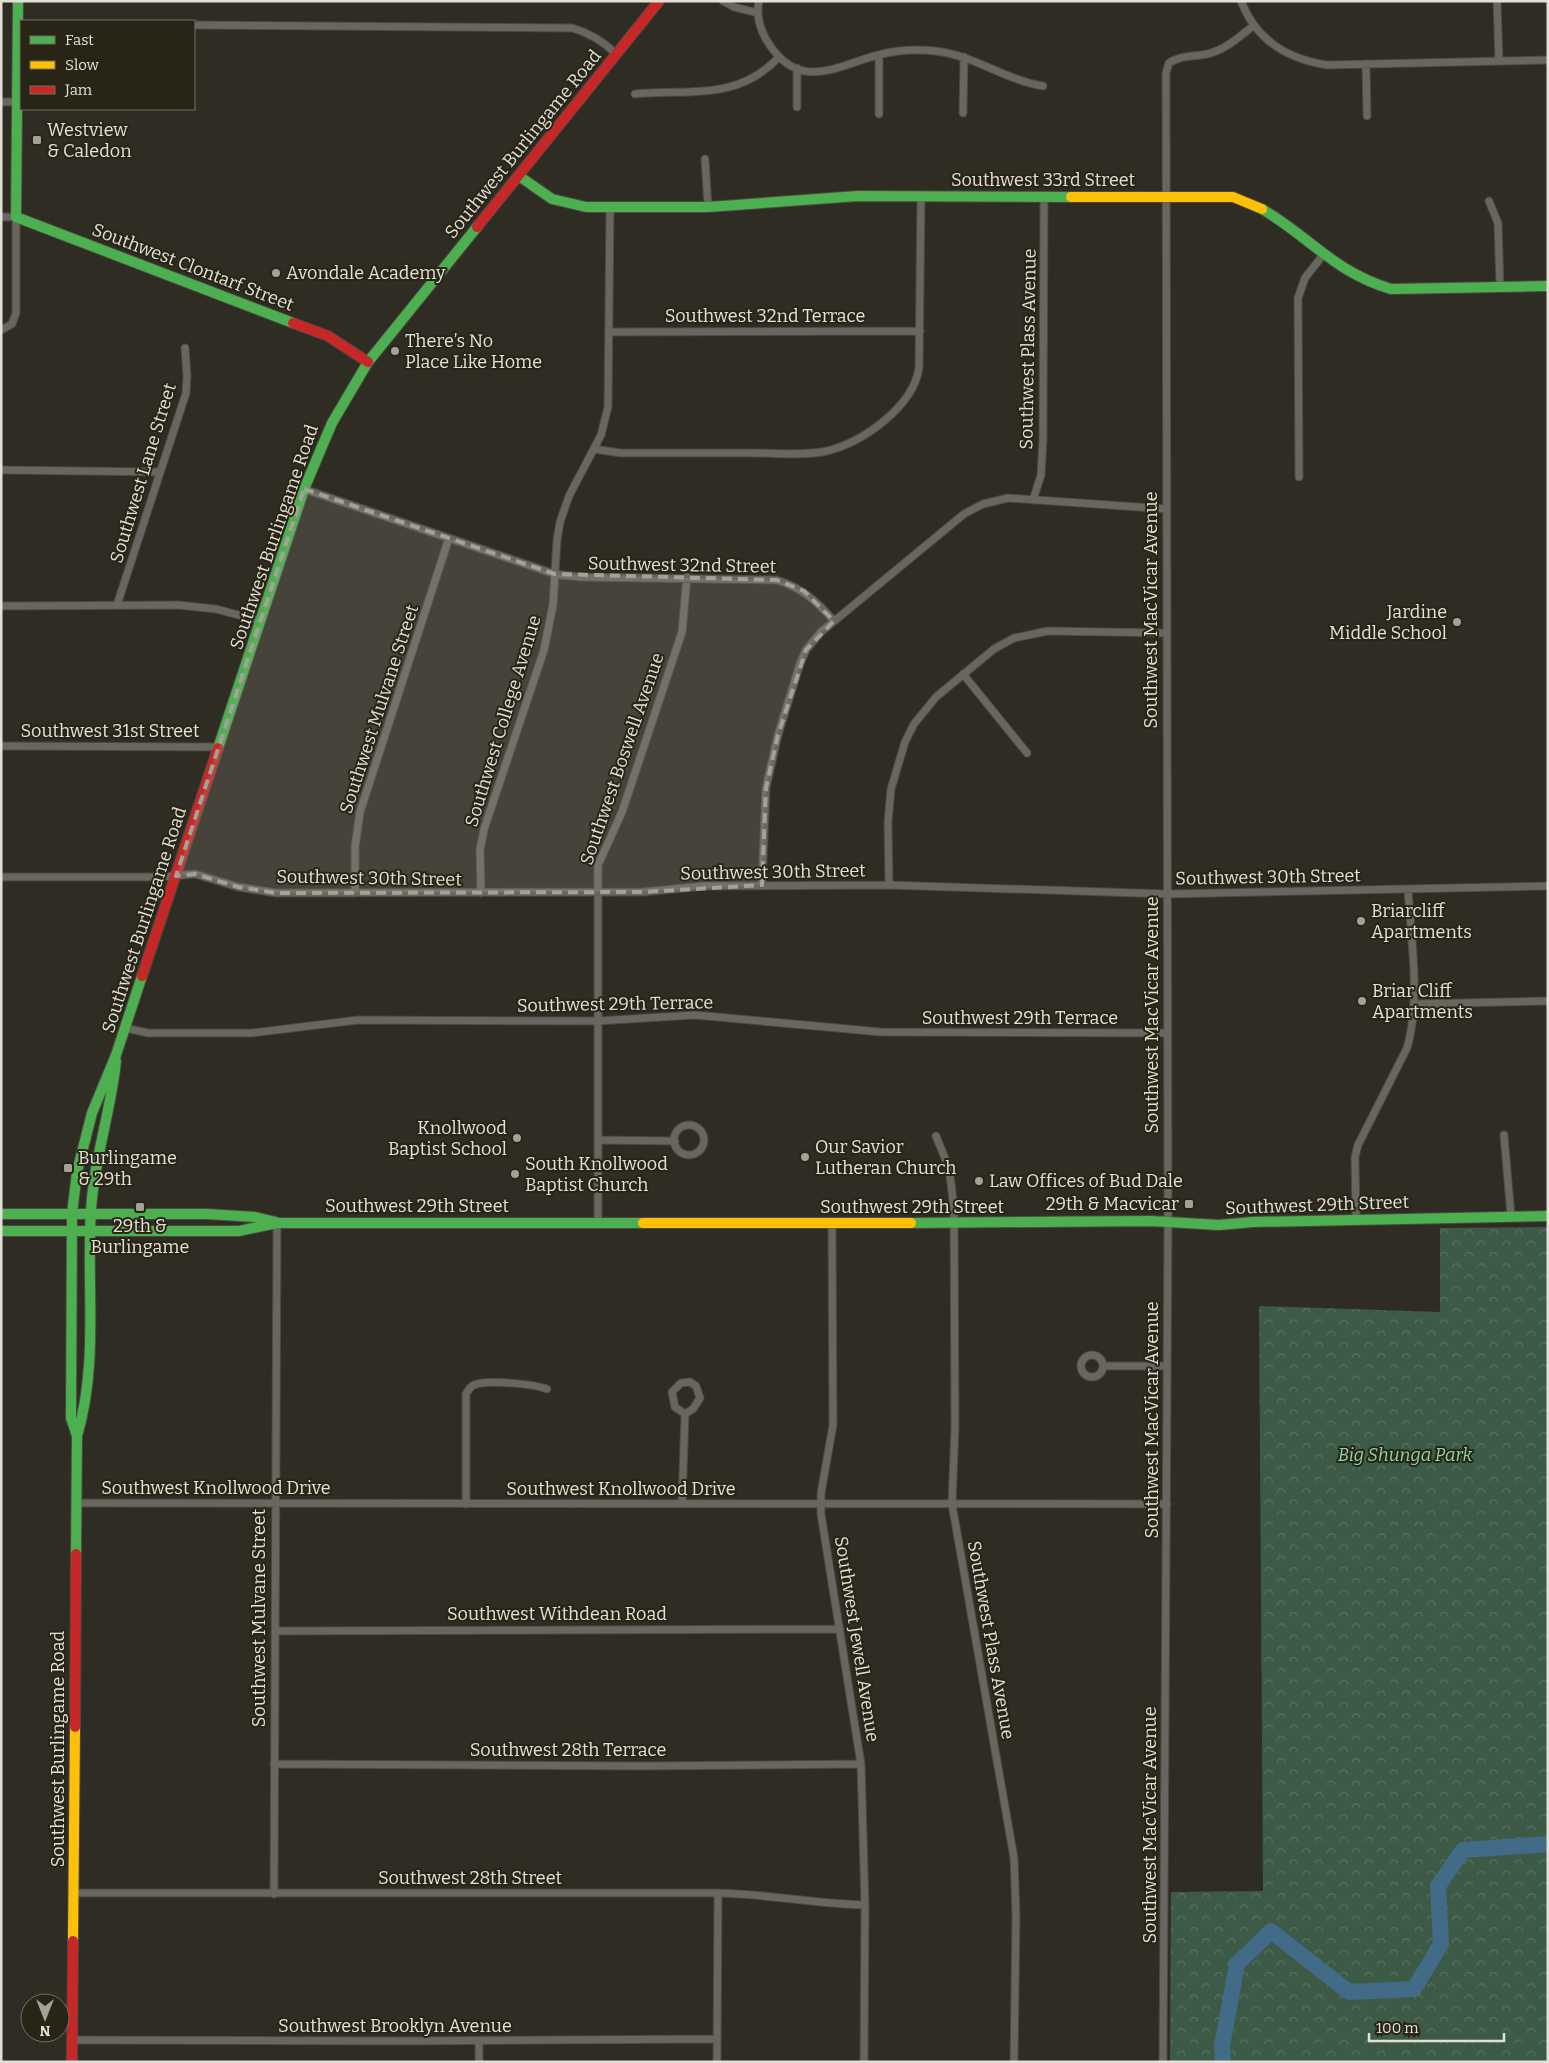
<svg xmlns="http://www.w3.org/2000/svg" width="1549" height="2063" viewBox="0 0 1549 2063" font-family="Bitter,serif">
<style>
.park{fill:url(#park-crowns)}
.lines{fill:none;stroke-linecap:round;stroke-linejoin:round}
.river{stroke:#426b87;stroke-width:16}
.street-casing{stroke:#4b4941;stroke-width:9}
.fast-casing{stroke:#4b4941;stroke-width:12}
.slow-casing{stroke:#4b4941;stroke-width:12}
.jam-casing{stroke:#4b4941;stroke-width:12}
.street{stroke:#67665f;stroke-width:7}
.fast{stroke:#4caf50;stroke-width:10}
.slow{stroke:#ffc107;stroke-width:10}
.jam{stroke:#c62828;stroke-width:10}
.marked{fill:#a4a298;fill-opacity:0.2;stroke:#a4a298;stroke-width:4;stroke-dasharray:10 6;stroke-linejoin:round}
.poi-dot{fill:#a4a298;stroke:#282516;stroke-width:2}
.labels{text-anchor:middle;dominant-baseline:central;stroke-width:4;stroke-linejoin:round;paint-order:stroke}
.poi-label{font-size:18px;fill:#e3e1d7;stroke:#282516;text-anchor:start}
.street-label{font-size:18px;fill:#e3e1d7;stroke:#282516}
.park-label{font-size:18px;font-style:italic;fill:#8cd7a7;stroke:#282516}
</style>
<defs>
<pattern id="park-crowns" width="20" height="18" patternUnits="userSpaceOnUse" patternTransform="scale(1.25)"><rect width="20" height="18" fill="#3d5a46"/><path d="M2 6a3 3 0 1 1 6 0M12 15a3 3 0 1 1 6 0" fill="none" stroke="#597160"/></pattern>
</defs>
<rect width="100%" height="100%" fill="#2e2c23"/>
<path class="park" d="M 1548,1227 L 1548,2062 L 1170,2062 L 1171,1892 L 1263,1891 L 1259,1306 L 1440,1312 L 1440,1228 Z"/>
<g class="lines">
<path class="river" d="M 1223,2062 L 1222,2046 L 1237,1964 L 1271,1931 L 1349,1992 L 1414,1989 L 1441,1944 L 1438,1886 L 1463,1850 L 1548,1844"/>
<defs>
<path id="street" d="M 723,1 L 734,7 L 758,13
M 759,1 C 756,15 760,29 767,41 C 799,93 836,66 878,55 C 897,50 916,49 935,51 C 974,55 1005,80 1043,86
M 1241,1 C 1256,40 1287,59 1327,65 L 1548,60
M 1497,1 L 1499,61
M 194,25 L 572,28 C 590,33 603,41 616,54
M 879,55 L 879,114
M 1366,64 L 1367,116
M 797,68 L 797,107
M 635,94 C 690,89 738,101 779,57
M 1,102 L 17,102
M 963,113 L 964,57
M 705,159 L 708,207
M 1489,201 L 1498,223 L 1500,287
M 1,217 L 16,217 L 16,313 L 12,324 L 1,330
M 610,332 L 920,331
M 594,449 L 621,453 C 666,453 710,453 755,453 C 778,453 804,456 827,451 C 863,442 913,407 919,368 L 921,196
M 1,470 L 160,472
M 1299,477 L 1298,298 L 1305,278 L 1323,255
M 304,489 L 555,574 L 580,577 L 777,580 C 802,588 817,601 834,621
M 1033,500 L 1041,475 L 1043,440 L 1044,197
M 117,605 L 186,393 L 187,376 L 185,348
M 1,606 L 178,605 L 216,609 L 261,621
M 963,674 L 1027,753
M 1,746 L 219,747
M 1,877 L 161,877 L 195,874 L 238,887 L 276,893 L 643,892 L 705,886 L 889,885 L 1168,894 L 1548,886
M 762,885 L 766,788 L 778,735 L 800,664 L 806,650 L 821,632 L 964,514 L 983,504 L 1008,498 L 1167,509
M 889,885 L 888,822 L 891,789 L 905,742 L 914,724 L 936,697 L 994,649 L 1014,638 L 1048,631 L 1166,633
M 355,893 L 355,847 L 360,812 L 449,538
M 481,893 L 480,850 L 484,829 L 544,650 L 553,605 L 557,540 L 560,522 L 569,496 L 601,435 L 608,407 L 610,207
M 1414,1004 L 1548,1001
M 125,1028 L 148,1033 L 252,1033 L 358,1020 L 597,1021 L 695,1015 L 881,1032 L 1167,1033
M674 1140a15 15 0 1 1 30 0a15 15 0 1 1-30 0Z
M 1504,1135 L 1511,1216
M 936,1136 L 949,1168 L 954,1208 L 955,1427 L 952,1504 L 1014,1858 L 1016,1915 L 1014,2062
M 599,1140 L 675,1141
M 1356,1219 L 1355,1157 L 1358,1145 L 1407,1048 C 1421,1000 1411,939 1408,889
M 598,1223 L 598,865 L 622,812 L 682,632 L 687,577
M 832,1223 L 833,1425 L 821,1493 L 821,1514 L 861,1764 L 865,1905 L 864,2062
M1081 1366a11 11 0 1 1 22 0a11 11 0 1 1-22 0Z
M 1103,1366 L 1166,1366
M 76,1503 L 1167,1504
M 466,1504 L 466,1394 C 469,1389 471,1385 477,1384 C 490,1380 534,1384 547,1389
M 682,1504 L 685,1414 L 693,1409 L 700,1398 L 696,1386 L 690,1382 L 681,1383 L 672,1392 L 675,1407 L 685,1414
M 275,1631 L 840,1629
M 274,1764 L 643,1766 L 861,1764
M 73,1893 L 718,1893 C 768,1894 816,1904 865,1905
M 274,1894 L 277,1223
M 72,2040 L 403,2041 L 717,2039
M 479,2062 L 479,2041
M 717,2062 L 718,1893
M 1163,2062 L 1168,1223 L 1166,73 L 1169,63 C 1182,55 1192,57 1207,54 C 1225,50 1239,37 1253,26"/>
<path id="fast" d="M 18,1 L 16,217 L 293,323
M 519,176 L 552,199 L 586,207 L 708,207 L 858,196 L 1071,197
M 1262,209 C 1310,237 1334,272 1391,289 L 1548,286
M 218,748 L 304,489 L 332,423 L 368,362 L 477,227
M 1,1214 L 207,1214 L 255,1217 L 276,1222
M 911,1223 L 1151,1221 L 1219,1225 L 1253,1222 L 1548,1216
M 1,1231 L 239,1231 L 277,1223 L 643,1223
M 77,1436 C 99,1362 86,1286 91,1210 C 94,1159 111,1111 116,1061
M 76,1554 L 77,1436 L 71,1418 L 72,1214 L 77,1172 L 92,1113 L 116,1055 L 142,976"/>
<path id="slow" d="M 1071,197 L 1233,197 L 1262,209
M 643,1223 L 911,1223
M 73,1941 L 75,1727"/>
<path id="jam" d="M 477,227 L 659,1
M 293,323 L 328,336 L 368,362
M 142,976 L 218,748
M 75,1727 L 76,1554
M 72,2062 L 73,1941"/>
</defs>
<use href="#street" class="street-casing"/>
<use href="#fast" class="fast-casing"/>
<use href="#slow" class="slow-casing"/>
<use href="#jam" class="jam-casing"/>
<use href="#street" class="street"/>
<use href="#fast" class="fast"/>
<use href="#slow" class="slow"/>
<use href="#jam" class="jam"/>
</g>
<path class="marked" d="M 304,489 L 555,574 L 777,580 L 804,591 L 834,621 L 806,650 L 778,735 L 766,788 L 762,885 L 643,892 L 276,893 L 238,887 L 195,874 L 176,876 Z"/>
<g class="poi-dot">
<rect x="32" y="135" width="10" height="10" rx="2.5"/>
<circle cx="276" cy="273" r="5"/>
<circle cx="395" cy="351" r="5"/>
<circle cx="1457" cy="622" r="5"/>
<circle cx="1361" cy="921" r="5"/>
<circle cx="1362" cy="1001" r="5"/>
<circle cx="517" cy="1138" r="5"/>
<circle cx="805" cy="1157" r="5"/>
<rect x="63" y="1163" width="10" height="10" rx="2.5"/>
<circle cx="515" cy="1174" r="5"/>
<circle cx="979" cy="1181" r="5"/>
<rect x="1184" y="1199" width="10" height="10" rx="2.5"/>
<rect x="135" y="1202" width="10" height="10" rx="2.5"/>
</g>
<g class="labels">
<g class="poi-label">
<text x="47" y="130">Westview<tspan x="47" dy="21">&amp; Caledon</tspan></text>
<text x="286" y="273">Avondale Academy</text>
<text x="405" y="341">There’s No<tspan x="405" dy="21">Place Like Home</tspan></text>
<text x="1447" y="612" text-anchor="end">Jardine<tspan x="1447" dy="21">Middle School</tspan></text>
<text x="1371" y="911">Briarcliff<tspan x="1371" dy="21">Apartments</tspan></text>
<text x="1372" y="991">Briar Cliff<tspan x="1372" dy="21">Apartments</tspan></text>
<text x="507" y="1128" text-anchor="end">Knollwood<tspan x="507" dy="21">Baptist School</tspan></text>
<text x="815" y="1147">Our Savior<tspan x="815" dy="21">Lutheran Church</tspan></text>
<text x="78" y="1158">Burlingame<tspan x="78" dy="21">&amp; 29th</tspan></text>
<text x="525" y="1164">South Knollwood<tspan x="525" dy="21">Baptist Church</tspan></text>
<text x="989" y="1181">Law Offices of Bud Dale</text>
<text x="1179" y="1204" text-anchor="end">29th &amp; Macvicar</text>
<text x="140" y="1226" text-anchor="middle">29th &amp;<tspan x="140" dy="21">Burlingame</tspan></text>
</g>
<g class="street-label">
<text transform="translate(523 144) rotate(-51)">Southwest Burlingame Road</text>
<text x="1043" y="180">Southwest 33rd Street</text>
<text transform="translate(193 267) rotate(21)">Southwest Clontarf Street</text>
<text x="765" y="316">Southwest 32nd Terrace</text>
<text transform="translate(1028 349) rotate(-89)">Southwest Plass Avenue</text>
<text transform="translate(143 473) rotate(-73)">Southwest Lane Street</text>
<text transform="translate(274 537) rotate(-71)">Southwest Burlingame Road</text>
<text transform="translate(682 565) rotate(1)">Southwest 32nd Street</text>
<text transform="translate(1151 610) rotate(-90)">Southwest MacVicar Avenue</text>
<text transform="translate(379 709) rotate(-72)">Southwest Mulvane Street</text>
<text transform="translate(503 721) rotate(-73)">Southwest College Avenue</text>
<text x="110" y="731">Southwest 31st Street</text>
<text transform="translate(622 759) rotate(-71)">Southwest Boswell Avenue</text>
<text transform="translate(773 872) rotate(-1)">Southwest 30th Street</text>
<text transform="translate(1268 877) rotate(-1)">Southwest 30th Street</text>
<text transform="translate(369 878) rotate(1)">Southwest 30th Street</text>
<text transform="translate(144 920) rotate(-72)">Southwest Burlingame Road</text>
<text transform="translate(615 1004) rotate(-1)">Southwest 29th Terrace</text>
<text transform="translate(1152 1015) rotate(-90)">Southwest MacVicar Avenue</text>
<text x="1020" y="1018">Southwest 29th Terrace</text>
<text transform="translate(1317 1205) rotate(-2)">Southwest 29th Street</text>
<text x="417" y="1206">Southwest 29th Street</text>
<text x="912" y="1207">Southwest 29th Street</text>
<text transform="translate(1152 1420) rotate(-90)">Southwest MacVicar Avenue</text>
<text x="216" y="1488">Southwest Knollwood Drive</text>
<text x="621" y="1489">Southwest Knollwood Drive</text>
<text x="557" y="1614">Southwest Withdean Road</text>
<text transform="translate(259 1618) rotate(-90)">Southwest Mulvane Street</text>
<text transform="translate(857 1639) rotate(81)">Southwest Jewell Avenue</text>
<text transform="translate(991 1640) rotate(80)">Southwest Plass Avenue</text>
<text transform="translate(58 1749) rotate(-90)">Southwest Burlingame Road</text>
<text x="568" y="1750">Southwest 28th Terrace</text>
<text transform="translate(1150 1825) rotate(-90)">Southwest MacVicar Avenue</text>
<text x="470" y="1878">Southwest 28th Street</text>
<text x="395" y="2026">Southwest Brooklyn Avenue</text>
</g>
<g class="park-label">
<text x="1405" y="1455">Big Shunga Park</text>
</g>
</g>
<rect width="1549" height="2063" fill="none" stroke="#e3e1d7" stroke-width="5"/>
<rect x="20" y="20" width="175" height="90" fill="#282516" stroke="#737063"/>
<rect x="30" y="36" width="25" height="8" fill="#4caf50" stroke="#737063"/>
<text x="65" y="45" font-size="15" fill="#e3e1d7">Fast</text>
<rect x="30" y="61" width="25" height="8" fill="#ffc107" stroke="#737063"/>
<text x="65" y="70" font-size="15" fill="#e3e1d7">Slow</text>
<rect x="30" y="86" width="25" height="8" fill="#c62828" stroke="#737063"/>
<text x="65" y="95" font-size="15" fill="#e3e1d7">Jam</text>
<g transform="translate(45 2018) rotate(180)"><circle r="24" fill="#282516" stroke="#737063"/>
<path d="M0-4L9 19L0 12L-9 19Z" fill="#a4a298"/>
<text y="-8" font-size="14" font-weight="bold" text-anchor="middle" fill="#e3e1d7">N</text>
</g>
<path d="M1369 2033v8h135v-8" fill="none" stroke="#e3e1d7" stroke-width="2.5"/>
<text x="1376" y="2033" font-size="15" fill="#e3e1d7" stroke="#282516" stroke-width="4" paint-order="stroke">100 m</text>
</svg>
